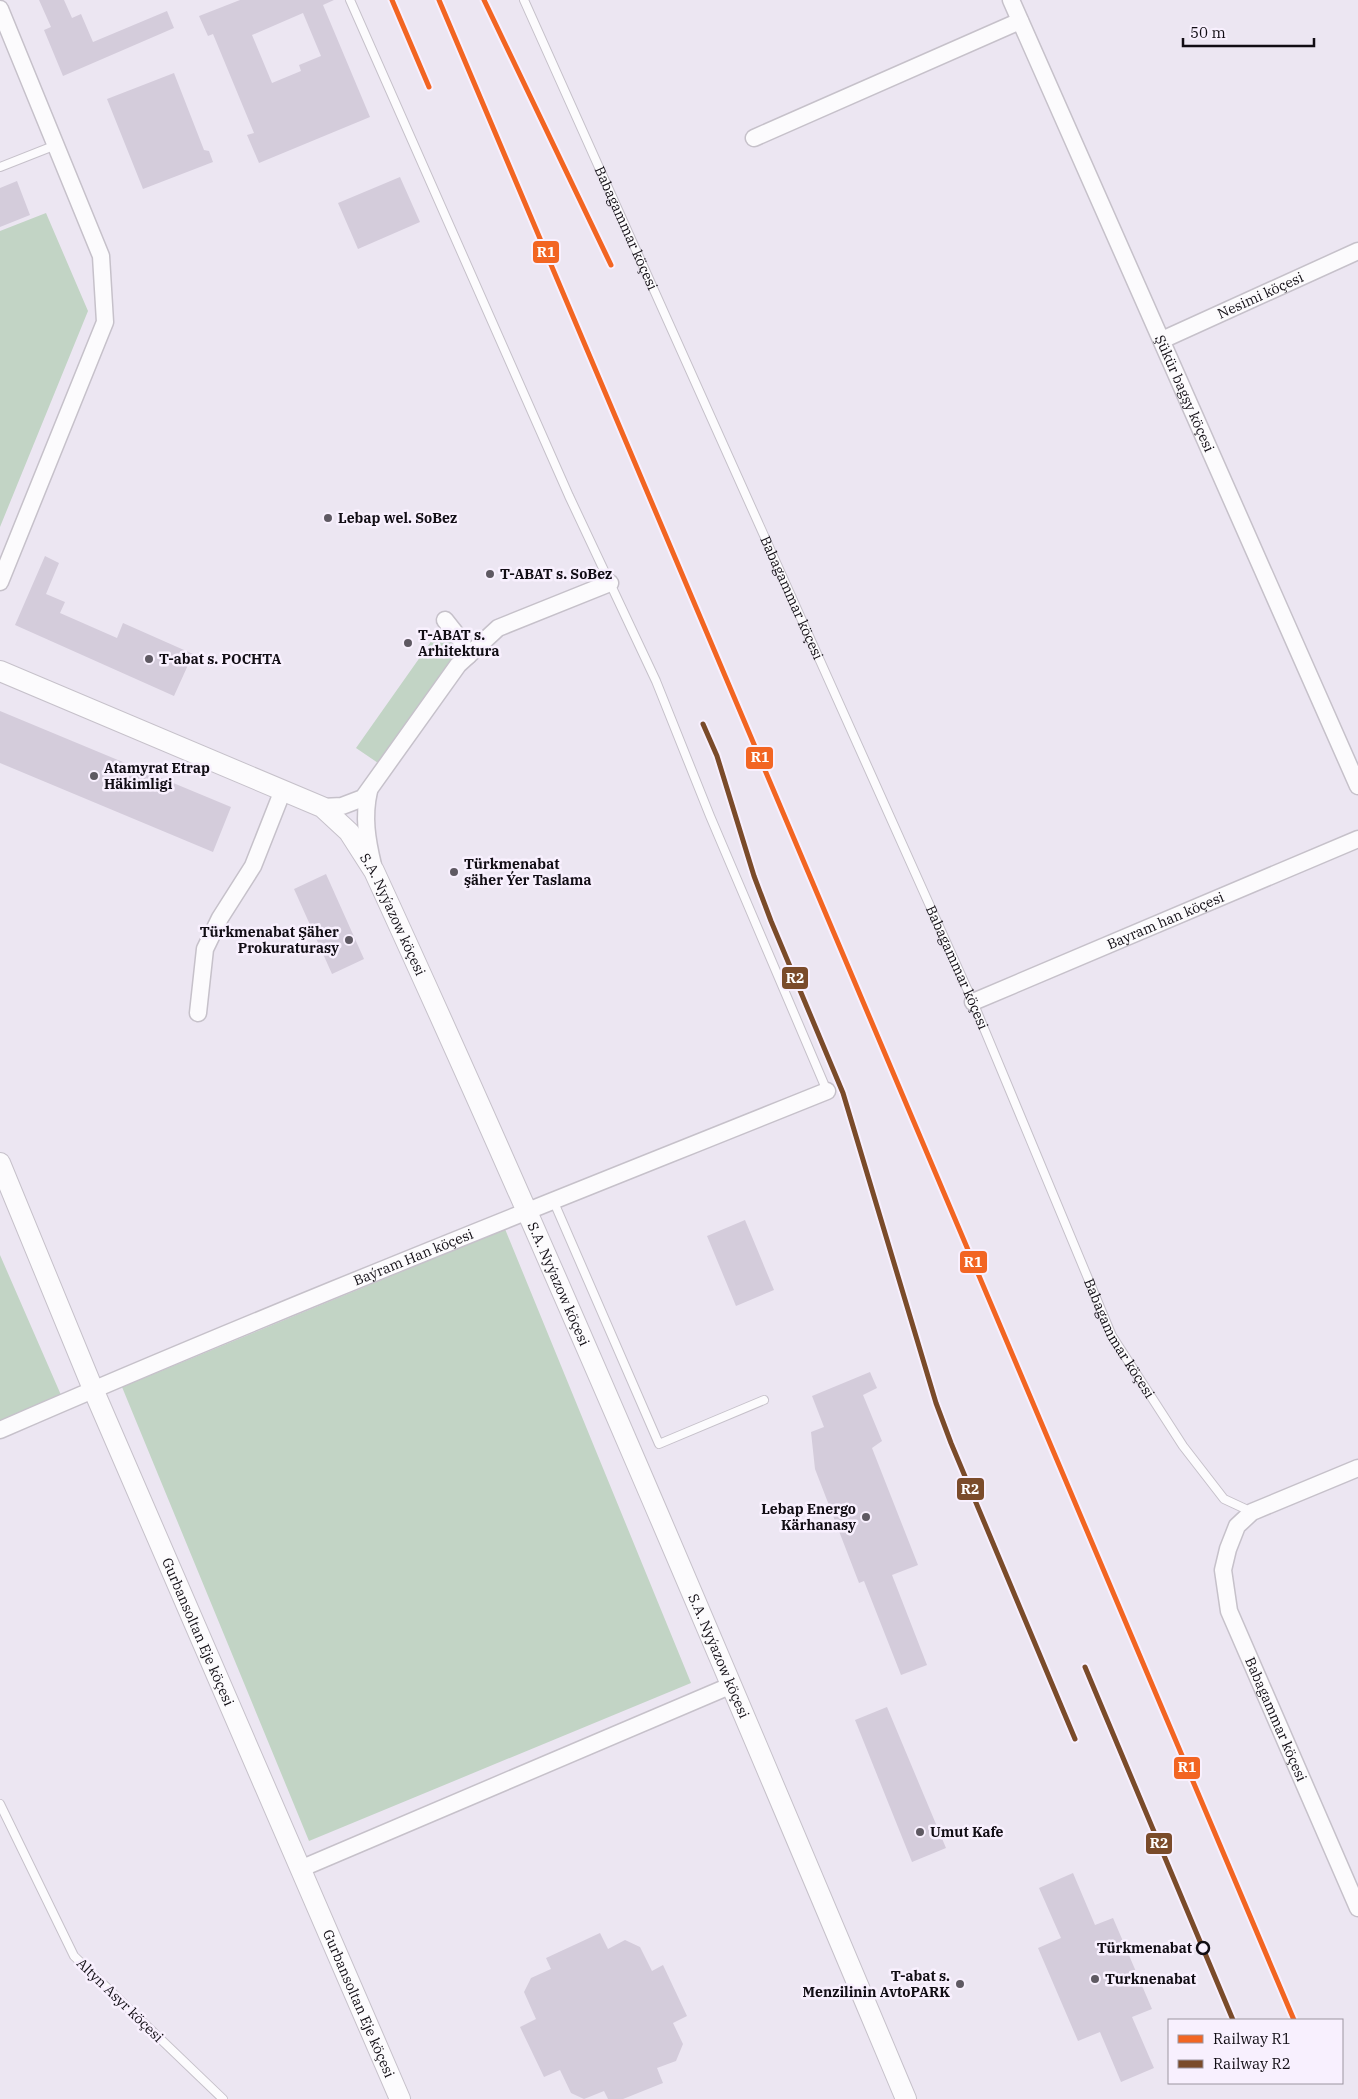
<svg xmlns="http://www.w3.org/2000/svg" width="1358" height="2099" viewBox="0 0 1358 2099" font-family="'IBM Plex Serif',serif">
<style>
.green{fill:#c2d4c5}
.building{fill:#d4ccdb;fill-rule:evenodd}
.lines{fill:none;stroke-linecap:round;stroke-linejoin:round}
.service-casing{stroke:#c6c1ca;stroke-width:10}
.minor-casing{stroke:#c6c1ca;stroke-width:19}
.tertiary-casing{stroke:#c6c1ca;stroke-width:22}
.service{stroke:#fcfbfd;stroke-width:8}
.minor{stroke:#fcfbfd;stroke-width:16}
.tertiary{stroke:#fcfbfd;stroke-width:20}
.rail-1-casing{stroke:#f8f0fe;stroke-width:9}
.rail-2-casing{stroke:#f8f0fe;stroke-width:9}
.rail-1{stroke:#f26522;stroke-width:5}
.rail-2{stroke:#7a4b2a;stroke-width:5}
.poi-dot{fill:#5e5962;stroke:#f8f0fe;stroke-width:2}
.stop-dot{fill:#f8f0fe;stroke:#110d14;stroke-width:2.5}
.labels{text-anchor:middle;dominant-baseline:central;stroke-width:5;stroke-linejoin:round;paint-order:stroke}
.street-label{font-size:14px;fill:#110d14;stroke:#f8f0fe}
.poi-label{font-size:14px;font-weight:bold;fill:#110d14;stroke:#f8f0fe;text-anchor:start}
.stop-label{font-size:14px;font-weight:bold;fill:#110d14;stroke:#f8f0fe;text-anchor:end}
.line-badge{stroke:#f8f0fe;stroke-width:2}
.badge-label{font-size:14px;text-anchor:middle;font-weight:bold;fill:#fff}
</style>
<rect width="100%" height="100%" fill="#ece6f2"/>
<path class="green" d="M 46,213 L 88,311 L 0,527 L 0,231 Z
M 442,626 L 459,653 L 381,765 L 356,748 Z
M 505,1229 L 691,1683 L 309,1841 L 122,1387 Z
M 0,1255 L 61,1395 L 0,1421 Z"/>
<path class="building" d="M 39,0 L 64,0 L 72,18 L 81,14 L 93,42 L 167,11 L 174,28 L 63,76 L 44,30 L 51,27 Z
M 240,0 L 334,0 L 323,5 L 370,117 L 259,163 L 247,135 L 254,133 L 213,34 L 208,36 L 199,16 ZM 303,13 L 321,56 L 299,65 L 301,71 L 272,83 L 252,35 Z
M 174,73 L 204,150 L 209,151 L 213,162 L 143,189 L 107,99 Z
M 400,177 L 420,222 L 358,249 L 338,203 Z
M 17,181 L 30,215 L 0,227 L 0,188 Z
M 45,556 L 59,563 L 46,594 L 65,602 L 60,613 L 117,638 L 123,623 L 193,654 L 174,696 L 15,625 Z
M 0,711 L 231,807 L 213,852 L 0,763 Z
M 326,874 L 364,959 L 332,974 L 294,889 Z
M 745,1220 L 774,1290 L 736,1306 L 707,1236 Z
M 870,1372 L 877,1388 L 863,1395 L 882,1441 L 872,1448 L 918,1565 L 892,1575 L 927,1665 L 901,1675 L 864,1581 L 859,1583 L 815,1469 L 811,1432 L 824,1427 L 812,1396 Z
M 887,1707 L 946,1848 L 912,1862 L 855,1720 Z
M 1073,1873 L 1095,1925 L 1113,1918 L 1152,2009 L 1132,2017 L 1154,2068 L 1121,2082 L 1100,2032 L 1078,2041 L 1038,1948 L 1061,1938 L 1039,1888 Z
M 600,1933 L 608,1949 L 625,1940 L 640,1947 L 652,1971 L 663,1965 L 687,2016 L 673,2023 L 683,2044 L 676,2061 L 657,2068 L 663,2083 L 623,2099 L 608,2099 L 604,2091 L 584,2099 L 571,2093 L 560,2070 L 544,2077 L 520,2027 L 536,2019 L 524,1992 L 531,1978 L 551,1969 L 546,1958 Z"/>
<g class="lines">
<defs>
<g id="service">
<path d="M 350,0 L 569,496 L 656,681 L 710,816 L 827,1091"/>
<path id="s1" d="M 524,0 L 973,1002 L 1112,1336 L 1183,1446 L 1224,1499 L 1252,1512"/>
<path d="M 0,167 L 56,145"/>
<path d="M 553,1200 L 659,1444 L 764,1400"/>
<path d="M 0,1804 L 74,1956 L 223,2099"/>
</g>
<g id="minor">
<path id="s2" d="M 1011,0 L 1358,786"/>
<path d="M 0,9 L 101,256 L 105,322 L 0,582"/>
<path d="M 754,138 L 1020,21"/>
<path id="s3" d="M 1162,340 L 1358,251"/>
<path d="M 445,620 L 460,639 L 468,656"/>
<path d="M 369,791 C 363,817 367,840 373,865"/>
<path d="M 322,807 L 342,806 L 363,798 L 458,665 L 498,628 L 610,583"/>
<path id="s4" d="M 973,1002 L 1358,839"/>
<path d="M 198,1013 L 205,949 L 220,918 L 253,866 L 283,790"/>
<path id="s5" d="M 0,1430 C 273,1311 551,1202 827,1091"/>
<path id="s6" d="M 1358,1468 L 1252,1512 L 1237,1526 L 1228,1549 L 1223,1570 L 1229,1611 L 1358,1908"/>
<path d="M 300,1869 L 732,1685"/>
</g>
<g id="tertiary">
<path id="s7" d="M 0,671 L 322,807 L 349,832 L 374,871 C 560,1276 733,1688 906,2099"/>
<path id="s8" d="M 0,1163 L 93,1389 L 400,2099"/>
</g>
</defs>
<use href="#service" class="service-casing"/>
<use href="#minor" class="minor-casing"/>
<use href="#tertiary" class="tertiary-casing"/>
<use href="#service" class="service"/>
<use href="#minor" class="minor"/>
<use href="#tertiary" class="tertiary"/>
<defs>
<path id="rail-1" d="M 392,0 L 429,87
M 439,0 L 1294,2020
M 484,0 L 611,265"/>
<path id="rail-2" d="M 703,724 L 717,756 L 754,876 L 771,921 L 843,1093 L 936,1403 L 951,1443 L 1075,1739
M 1085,1667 L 1233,2020"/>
</defs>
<use href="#rail-1" class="rail-1-casing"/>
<use href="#rail-2" class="rail-2-casing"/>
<use href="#rail-1" class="rail-1"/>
<use href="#rail-2" class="rail-2"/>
</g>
<g class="poi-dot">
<circle cx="328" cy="518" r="5"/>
<circle cx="490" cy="574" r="5"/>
<circle cx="408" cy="643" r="5"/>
<circle cx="149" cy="659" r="5"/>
<circle cx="94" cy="776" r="5"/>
<circle cx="454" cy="872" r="5"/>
<circle cx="349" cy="940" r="5"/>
<circle cx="866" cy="1517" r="5"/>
<circle cx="920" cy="1832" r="5"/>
<circle cx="1095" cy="1979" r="5"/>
<circle cx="960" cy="1984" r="5"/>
</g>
<circle class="stop-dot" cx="1203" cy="1948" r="6"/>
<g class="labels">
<g class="street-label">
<text stroke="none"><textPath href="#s1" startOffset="250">Babagammar köçesi</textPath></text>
<text stroke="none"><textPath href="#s3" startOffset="108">Nesimi köçesi</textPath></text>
<text stroke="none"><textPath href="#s2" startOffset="430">Şükür bagşy köçesi</textPath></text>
<text stroke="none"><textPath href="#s1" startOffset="655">Babagammar köçesi</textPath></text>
<text stroke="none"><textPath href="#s7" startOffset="480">S.A. Nyýazow köçesi</textPath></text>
<text stroke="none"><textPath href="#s4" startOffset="209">Bayram han köçesi</textPath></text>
<text stroke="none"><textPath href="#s1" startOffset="1060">Babagammar köçesi</textPath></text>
<text stroke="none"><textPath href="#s5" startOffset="448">Baýram Han köçesi</textPath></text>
<text stroke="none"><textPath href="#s7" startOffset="885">S.A. Nyýazow köçesi</textPath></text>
<text stroke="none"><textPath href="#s1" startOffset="1465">Babagammar köçesi</textPath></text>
<text stroke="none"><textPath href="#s8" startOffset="509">Gurbansoltan Eje köçesi</textPath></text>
<text stroke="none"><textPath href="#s7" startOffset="1290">S.A. Nyýazow köçesi</textPath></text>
<text stroke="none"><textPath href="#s6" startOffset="341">Babagammar köçesi</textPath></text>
<text transform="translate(120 2000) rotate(44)">Altyn Asyr köçesi</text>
<text stroke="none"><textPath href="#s8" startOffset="914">Gurbansoltan Eje köçesi</textPath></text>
</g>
<g class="poi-label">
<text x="338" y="518">Lebap wel. SoBez</text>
<text x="500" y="574">T-ABAT s. SoBez</text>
<text x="418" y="635">T-ABAT s.<tspan x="418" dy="16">Arhitektura</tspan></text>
<text x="159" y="659">T-abat s. POCHTA</text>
<text x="104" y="768">Atamyrat Etrap<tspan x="104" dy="16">Häkimligi</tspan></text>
<text x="464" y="864">Türkmenabat<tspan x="464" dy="16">şäher Ýer Taslama</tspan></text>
<text x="339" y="932" text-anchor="end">Türkmenabat Şäher<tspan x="339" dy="16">Prokuraturasy</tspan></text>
<text x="856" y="1509" text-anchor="end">Lebap Energo<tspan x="856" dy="16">Kärhanasy</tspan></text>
<text x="930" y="1832">Umut Kafe</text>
<text x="950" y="1976" text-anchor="end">T-abat s.<tspan x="950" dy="16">Menzilinin AvtoPARK</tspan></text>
<text x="1105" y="1979">Turknenabat</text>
</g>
<g class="stop-label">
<text x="1192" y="1948">Türkmenabat</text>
</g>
</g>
<g class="line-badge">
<rect x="532" y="240" width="28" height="24" rx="5" fill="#f26522"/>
<rect x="745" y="746" width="29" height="24" rx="5" fill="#f26522"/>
<rect x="781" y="966" width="28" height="24" rx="5" fill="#7a4b2a"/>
<rect x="959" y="1250" width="29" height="24" rx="5" fill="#f26522"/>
<rect x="956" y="1477" width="29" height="24" rx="5" fill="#7a4b2a"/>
<rect x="1173" y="1756" width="28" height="24" rx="5" fill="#f26522"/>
<rect x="1145" y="1832" width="28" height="23" rx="5" fill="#7a4b2a"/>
</g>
<g class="badge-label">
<text x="546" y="257">R1</text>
<text x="760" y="762">R1</text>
<text x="795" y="983">R2</text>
<text x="973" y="1267">R1</text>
<text x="970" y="1494">R2</text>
<text x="1187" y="1772">R1</text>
<text x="1159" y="1848">R2</text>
</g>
<rect x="1168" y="2019" width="175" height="65" fill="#f8f0fe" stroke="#9c95a0"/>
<rect x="1178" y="2035" width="25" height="8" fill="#f26522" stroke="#9c95a0"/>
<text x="1213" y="2044" font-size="15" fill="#110d14">Railway R1</text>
<rect x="1178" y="2060" width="25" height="8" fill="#7a4b2a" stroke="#9c95a0"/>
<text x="1213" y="2069" font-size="15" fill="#110d14">Railway R2</text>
<path d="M1183 38v8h131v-8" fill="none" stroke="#110d14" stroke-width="2.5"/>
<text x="1190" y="38" font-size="15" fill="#110d14" stroke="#f8f0fe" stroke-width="4" paint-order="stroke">50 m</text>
</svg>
